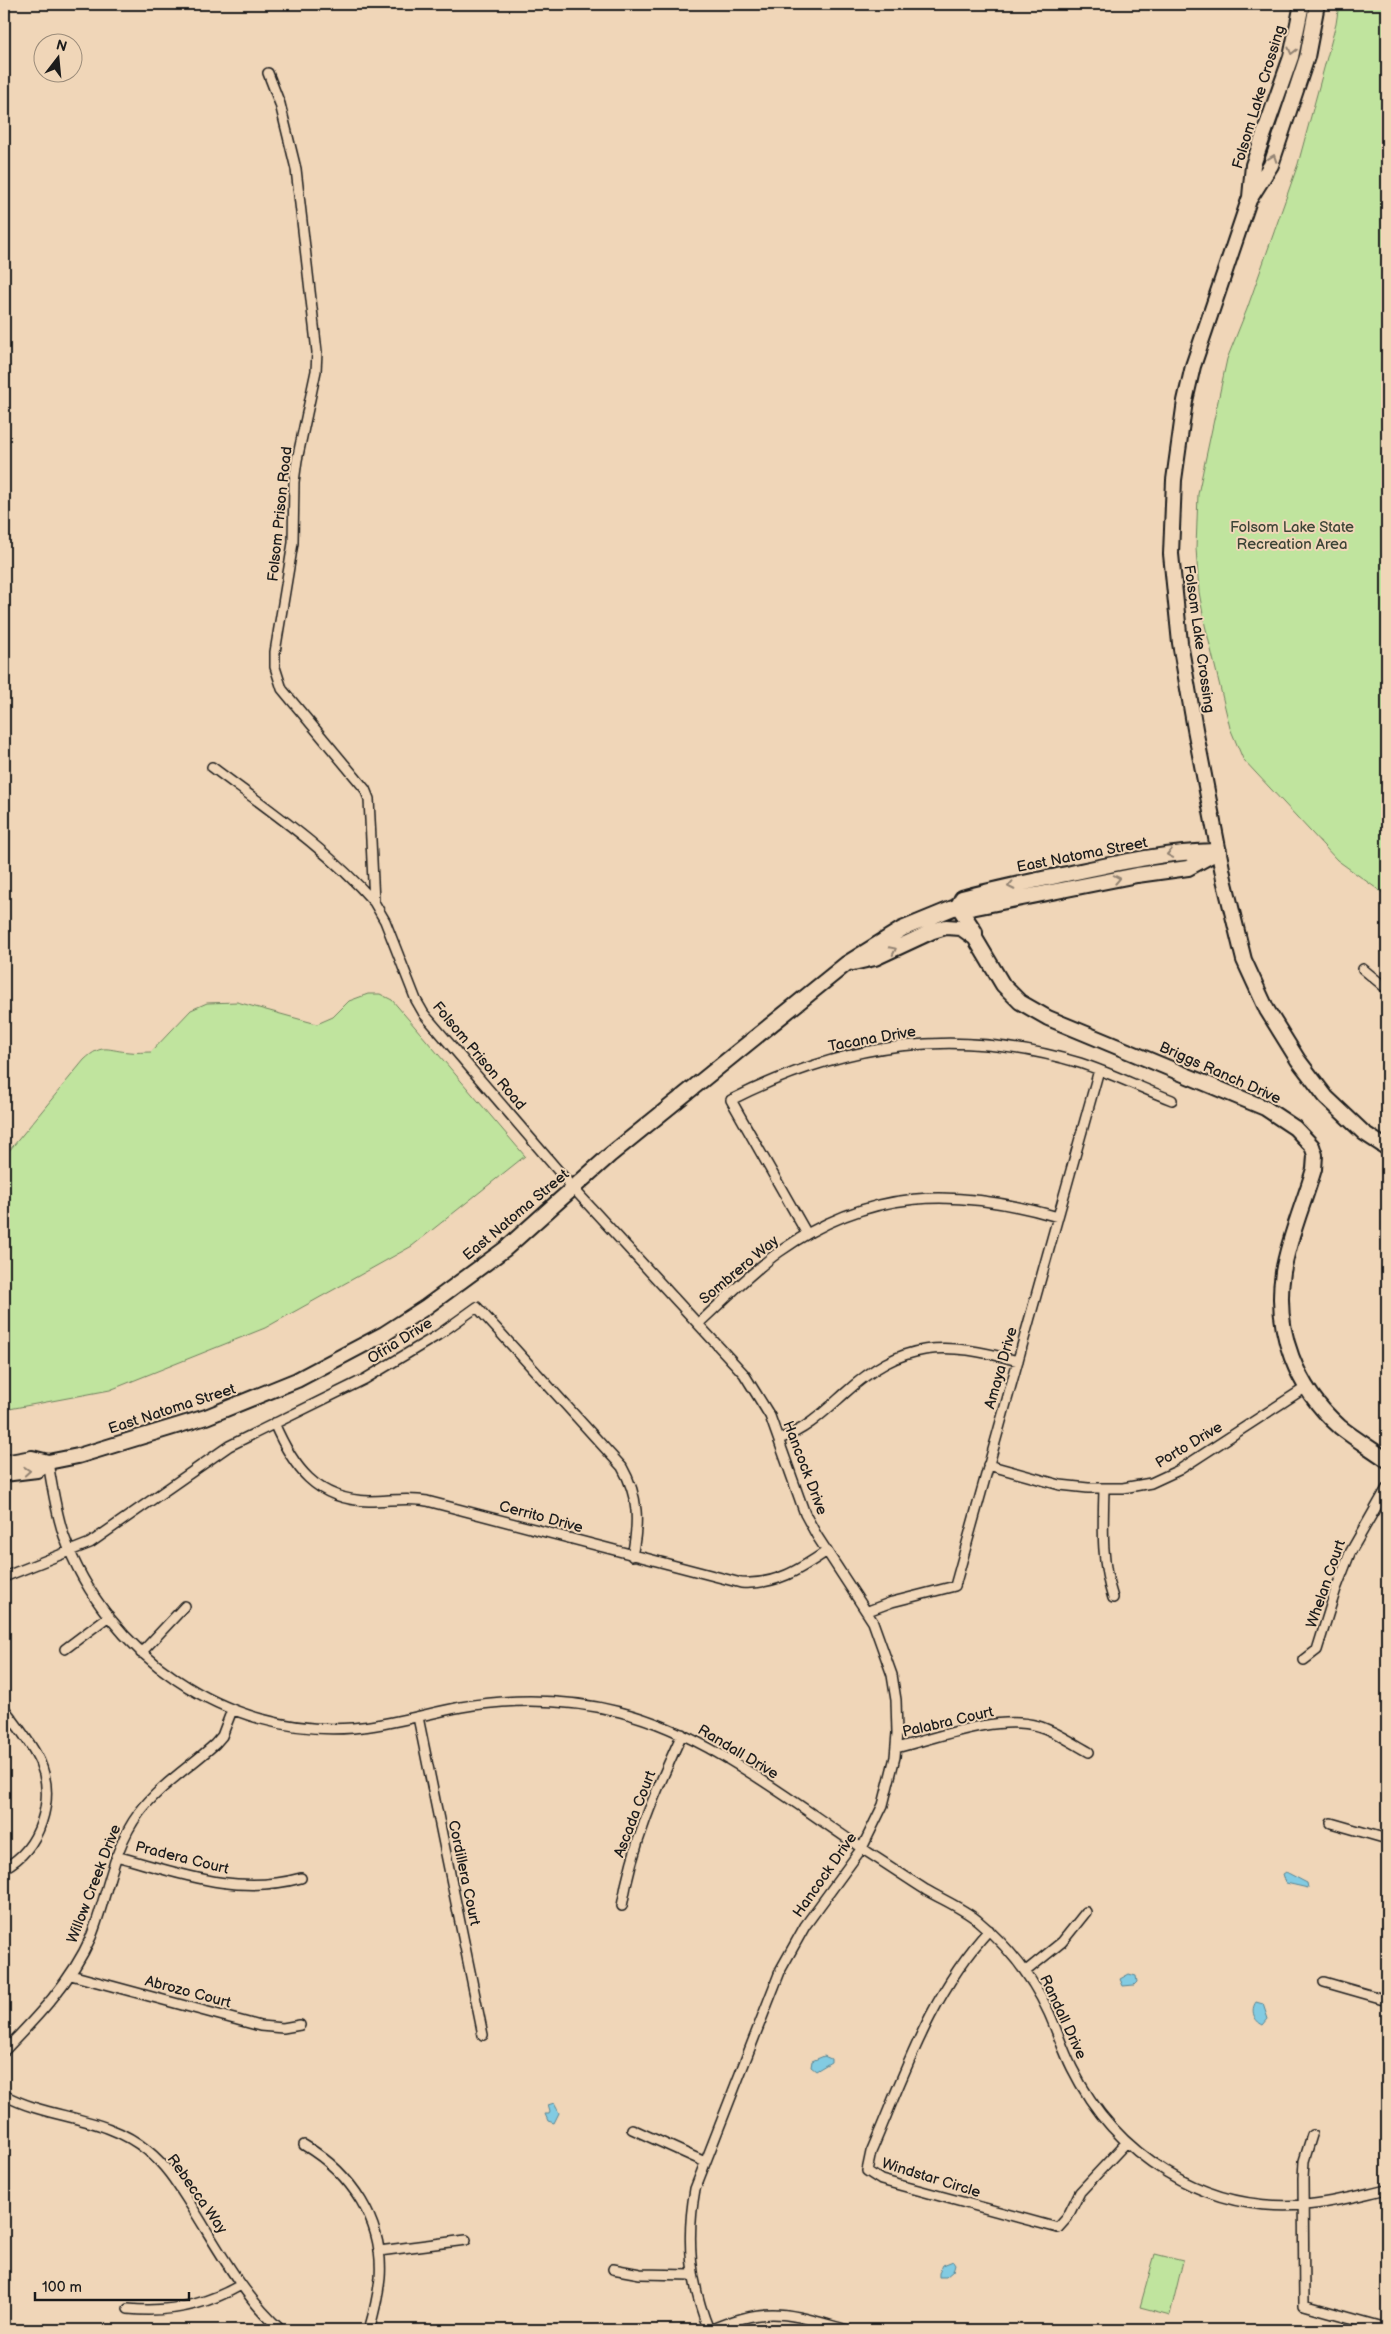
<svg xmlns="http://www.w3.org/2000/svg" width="1391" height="2334" viewBox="0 0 1391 2334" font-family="'Balsamiq Sans',sans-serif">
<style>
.green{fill:#c0e49e;stroke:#6e805d}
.water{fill:#82cbe2;stroke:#598593}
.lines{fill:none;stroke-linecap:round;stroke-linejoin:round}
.street-casing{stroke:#1c1c1c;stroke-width:12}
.secondary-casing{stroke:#1c1c1c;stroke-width:18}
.street{stroke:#f0d6b8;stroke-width:9}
.secondary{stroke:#f0d6b8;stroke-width:14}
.oneway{stroke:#918272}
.labels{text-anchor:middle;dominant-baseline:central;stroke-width:4;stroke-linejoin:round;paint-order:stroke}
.street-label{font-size:15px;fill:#1c1c1c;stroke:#f0d6b8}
.park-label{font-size:15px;fill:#3d4436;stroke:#f0d6b8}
</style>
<rect width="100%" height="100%" fill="#f0d6b8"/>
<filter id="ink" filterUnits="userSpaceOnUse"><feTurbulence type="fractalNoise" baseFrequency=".02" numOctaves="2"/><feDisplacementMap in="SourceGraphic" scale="10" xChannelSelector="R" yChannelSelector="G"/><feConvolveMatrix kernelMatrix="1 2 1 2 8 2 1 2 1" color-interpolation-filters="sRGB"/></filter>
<g filter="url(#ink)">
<path class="green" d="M 1339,4 L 1387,4 L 1387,896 L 1337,860 L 1243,759 L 1230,728 L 1205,625 L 1199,592 L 1196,548 L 1198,494 L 1227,359 L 1247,309 L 1298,164 L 1336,24 Z
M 368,994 L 380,994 L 392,1000 L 525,1156 L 412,1246 L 265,1328 L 110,1390 L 4,1410 L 4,1154 L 9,1151 L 84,1060 C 103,1042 108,1051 130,1052 C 137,1053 144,1052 151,1052 L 191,1010 L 207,1003 L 237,1002 L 317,1024 L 333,1017 L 349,1001 Z
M 1155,2254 L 1183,2261 L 1170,2315 L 1140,2307 Z"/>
<path class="water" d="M 1286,1872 L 1307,1883 L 1308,1888 L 1286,1883 L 1283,1874 Z
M 1129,1974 L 1136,1976 L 1137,1982 L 1134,1985 L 1123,1986 L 1120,1979 Z
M 1256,2002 L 1263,2004 L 1268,2019 L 1263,2025 C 1254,2021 1250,2010 1256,2002 Z
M 824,2056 L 831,2059 L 831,2062 L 816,2071 L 811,2067 L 812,2061 Z
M 554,2103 L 559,2113 L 554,2123 L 548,2121 L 545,2114 L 549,2114 L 550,2112 L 548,2105 Z
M 953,2261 L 955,2264 L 953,2271 L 946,2277 L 939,2277 L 939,2273 L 943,2265 Z"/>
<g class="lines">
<defs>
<path id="street" d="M 268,73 L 280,104 L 296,169 L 317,352 L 316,371 L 297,460 L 294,482 L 293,543 L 275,652 L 275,667 L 282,689 L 365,789 L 369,799 L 374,902 L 385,921 L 416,1000 L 424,1014 L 573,1188 L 744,1374 L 770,1416 L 805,1514 L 817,1536 L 873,1622 L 892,1675 L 896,1700 L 897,1733 L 895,1757 L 883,1805 L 862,1848 L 805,1926 L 781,1969 L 695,2189 C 686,2239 690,2283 709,2330
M 212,767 C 268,809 327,849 374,902
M 1363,969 L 1387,989
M 807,1234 L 731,1100 C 845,1042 956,1026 1080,1063 C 1111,1073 1141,1088 1172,1100
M 699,1323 C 725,1299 750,1273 779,1252 C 869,1188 955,1187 1058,1217
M 274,1423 C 293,1467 316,1500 369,1501 C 390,1501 407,1497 427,1501 L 741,1583 C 776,1585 799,1570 827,1551
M 779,1439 C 806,1430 824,1412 844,1394 C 903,1340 944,1341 1018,1361
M 48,1462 C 52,1486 56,1513 64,1536 C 106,1654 227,1738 353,1728 C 390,1725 425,1714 461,1707 C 514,1698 568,1699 620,1712 C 709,1734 793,1803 869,1853 C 888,1865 907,1878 926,1890 C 943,1900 962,1908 977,1920 C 1008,1946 1032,1976 1049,2013 C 1057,2031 1063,2050 1072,2068 C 1115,2155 1204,2213 1304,2205 C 1332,2203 1360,2195 1387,2189
M 988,1465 L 1060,1485 L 1088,1488 L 1123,1488 L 1151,1483 L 1179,1470 L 1305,1388
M 1104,1489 C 1103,1526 1101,1562 1113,1598
M 4,1577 L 90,1543 L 229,1446 L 365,1379 L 438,1335 L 477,1307 L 622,1467 C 639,1497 639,1523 632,1556
M 868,1611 L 892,1602 L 955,1586 L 1099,1070
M 65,1649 L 109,1616
M 141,1653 L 185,1606
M 1304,1660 L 1317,1650 L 1336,1589 L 1350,1553 L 1387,1488
M 4,1708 C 16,1725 31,1742 40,1762 C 56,1800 40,1849 4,1868
M 418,1717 L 483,2035
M 896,1748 C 936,1738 998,1714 1038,1726 C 1056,1731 1072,1743 1089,1752
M 1331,1823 L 1387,1839
M 116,1856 C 179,1873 236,1896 301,1878
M 622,1906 C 633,1842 655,1793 682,1734
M 989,1930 C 930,1995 905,2073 871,2152 L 867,2171 L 881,2180 L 1058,2228 L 1067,2218 L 1080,2192 L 1126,2143
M 1026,1971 L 1062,1942 L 1086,1912
M 71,1975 L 260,2026 L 283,2028 L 300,2025
M 1324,1982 L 1387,2000
M 4,2051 C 38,2016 71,1982 91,1937 C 108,1895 112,1849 139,1813 C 160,1785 190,1767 215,1744 L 222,1736 L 232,1710
M 4,2095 C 50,2120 105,2115 148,2151 C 167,2166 179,2187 192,2207 C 219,2250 243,2296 281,2330
M 632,2129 L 705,2162
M 1312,2135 L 1304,2161 L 1303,2178 L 1304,2305 L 1387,2328
M 304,2145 C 351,2173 384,2221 380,2278 C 378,2296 374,2313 369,2330
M 379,2251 L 466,2240
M 613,2269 L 640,2274 L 692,2275
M 128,2309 C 169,2313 206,2305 241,2285
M 710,2330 C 770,2304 788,2314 848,2330"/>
<path id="secondary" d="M 1317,4 L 1307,57 L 1271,165 L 1249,200 L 1193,366 L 1185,401 L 1174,480 L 1171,554 L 1180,643 L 1195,729 L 1224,879 L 1244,960 L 1267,1010 L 1298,1060 L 1326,1097 L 1364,1133 L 1387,1148
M 1250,197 L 1253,165 L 1291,57 L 1302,4
M 958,906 L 975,932 L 975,938 L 1003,985 L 1020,1002 L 1048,1018 L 1265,1108 L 1295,1128 L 1312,1146 L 1315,1155 L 1314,1169 C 1304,1203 1289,1237 1283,1272 C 1274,1331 1296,1388 1340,1427 C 1355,1439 1372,1449 1387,1460
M 958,906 L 962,898 C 998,888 1034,881 1071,873 C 1118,863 1166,852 1215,851
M 853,963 L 875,958 L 933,931 L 946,927 L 961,928 L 975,938
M 4,1463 L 32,1458 L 48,1462 L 78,1456 L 206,1417 L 297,1380 L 384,1334 L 426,1307 L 505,1249 L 610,1155 L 846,964 L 902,929 L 958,906 L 966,909 L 1137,875 L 1188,868 L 1219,851
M 4,1474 L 37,1470 L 48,1462"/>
</defs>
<use href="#street" class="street-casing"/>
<use href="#secondary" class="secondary-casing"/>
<use href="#street" class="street"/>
<use href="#secondary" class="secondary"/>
</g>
<defs><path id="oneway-chevron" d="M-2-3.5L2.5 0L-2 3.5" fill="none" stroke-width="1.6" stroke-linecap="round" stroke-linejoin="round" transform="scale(1.25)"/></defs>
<g class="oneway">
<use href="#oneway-chevron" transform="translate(1292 51) rotate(104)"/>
<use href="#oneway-chevron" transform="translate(1273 158) rotate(-70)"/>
<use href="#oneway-chevron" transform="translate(1170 854) rotate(170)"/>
<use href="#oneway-chevron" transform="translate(1117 879) rotate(-11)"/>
<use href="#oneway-chevron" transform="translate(1011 886) rotate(168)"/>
<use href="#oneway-chevron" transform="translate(893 950) rotate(-26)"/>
<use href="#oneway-chevron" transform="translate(27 1471) rotate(-5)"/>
</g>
</g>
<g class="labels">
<g class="street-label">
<text transform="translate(1259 97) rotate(-73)">Folsom Lake Crossing</text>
<text transform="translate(280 514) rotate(-84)">Folsom Prison Road</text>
<text transform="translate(1199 639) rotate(82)">Folsom Lake Crossing</text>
<text transform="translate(1082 855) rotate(-11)">East Natoma Street</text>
<text transform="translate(872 1039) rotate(-10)">Tacana Drive</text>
<text transform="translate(479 1056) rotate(50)">Folsom Prison Road</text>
<text transform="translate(1220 1073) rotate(24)">Briggs Ranch Drive</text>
<text transform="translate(516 1215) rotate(-40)">East Natoma Street</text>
<text transform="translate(739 1270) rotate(-40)">Sombrero Way</text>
<text transform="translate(400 1341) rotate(-32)">Ofria Drive</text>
<text transform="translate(1001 1368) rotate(-74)">Amaya Drive</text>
<text transform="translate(172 1409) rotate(-18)">East Natoma Street</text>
<text transform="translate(1189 1445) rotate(-31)">Porto Drive</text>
<text transform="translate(805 1468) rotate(69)">Hancock Drive</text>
<text transform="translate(541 1517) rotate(15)">Cerrito Drive</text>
<text transform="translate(1326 1584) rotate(-71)">Whelan Court</text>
<text transform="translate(948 1722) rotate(-13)">Palabra Court</text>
<text transform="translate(738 1752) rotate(31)">Randall Drive</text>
<text transform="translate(635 1814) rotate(-69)">Ascada Court</text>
<text transform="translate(182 1858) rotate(14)">Pradera Court</text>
<text transform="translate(464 1873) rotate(78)">Cordillera Court</text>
<text transform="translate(825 1875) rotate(-55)">Hancock Drive</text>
<text transform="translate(94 1884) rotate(-69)">Willow Creek Drive</text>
<text transform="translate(188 1992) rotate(15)">Abrozo Court</text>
<text transform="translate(1063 2017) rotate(65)">Randall Drive</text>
<text transform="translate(931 2178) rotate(17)">Windstar Circle</text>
<text transform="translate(197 2194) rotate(55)">Rebecca Way</text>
</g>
<g class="park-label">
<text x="1292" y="527">Folsom Lake State<tspan x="1292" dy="17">Recreation Area</tspan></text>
</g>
</g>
<rect width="1391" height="2334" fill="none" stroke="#f0d6b8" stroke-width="20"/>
<rect x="10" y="10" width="1371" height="2314" fill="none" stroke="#1c1c1c" stroke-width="2" filter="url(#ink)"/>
<g transform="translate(58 58) rotate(16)"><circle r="24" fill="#f0d6b8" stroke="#9b8c7a"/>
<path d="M0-4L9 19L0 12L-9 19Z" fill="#1c1c1c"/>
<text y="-8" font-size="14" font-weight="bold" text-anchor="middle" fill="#1c1c1c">N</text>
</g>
<path d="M35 2292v8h154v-8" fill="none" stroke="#1c1c1c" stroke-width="2.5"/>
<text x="42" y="2292" font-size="15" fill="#1c1c1c" stroke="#f0d6b8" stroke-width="4" paint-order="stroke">100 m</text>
</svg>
